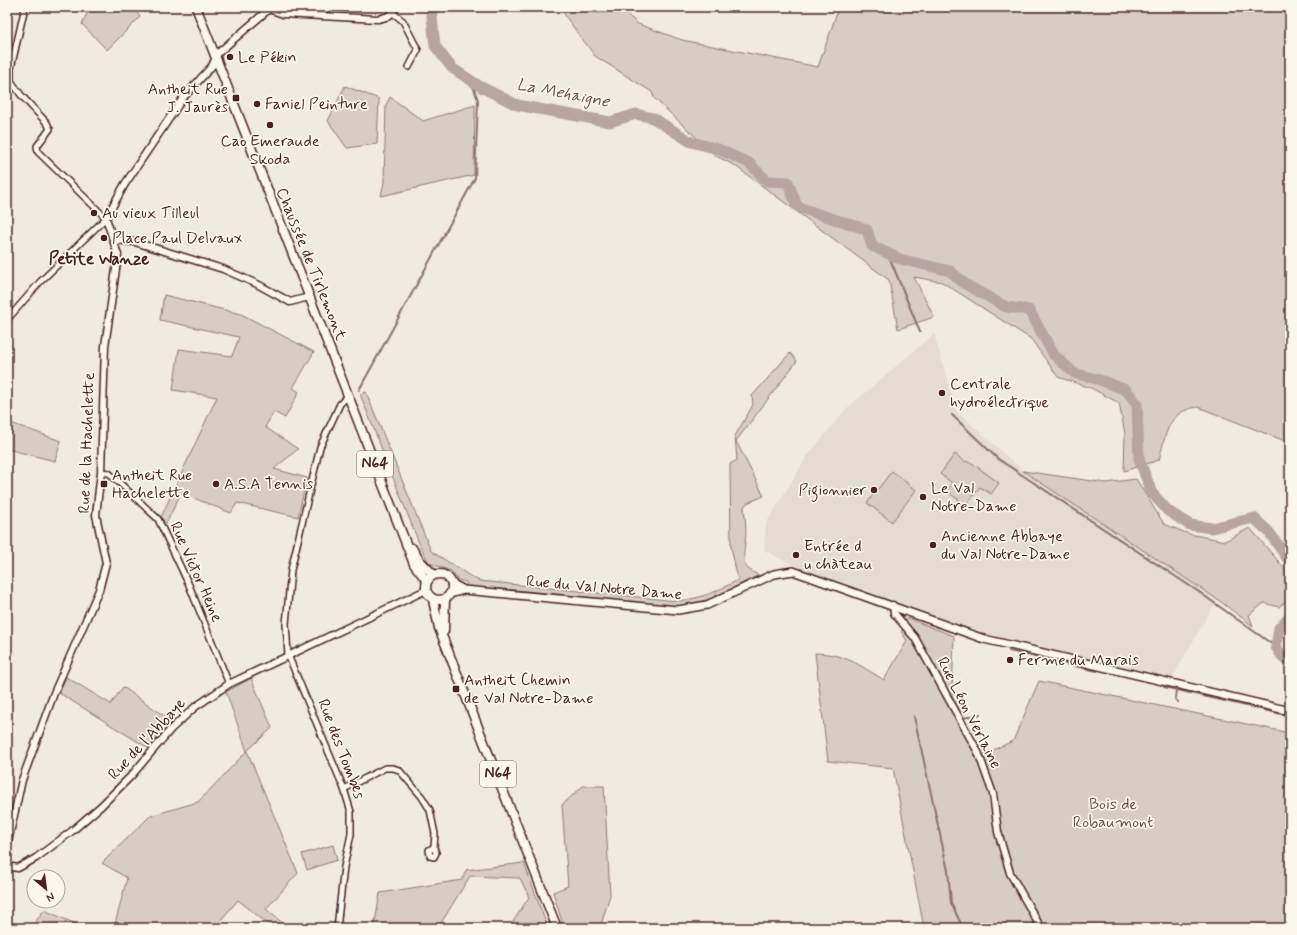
<svg xmlns="http://www.w3.org/2000/svg" width="1297" height="935" viewBox="0 0 1297 935" font-family="Mynerve,sans-serif">
<style>
.built{fill:#e4dbd2}
.green{fill:#d8ccc6;stroke:#917678}
.lines{fill:none;stroke-linecap:round;stroke-linejoin:round}
.stream{stroke:#8c6f72;stroke-width:2}
.river{stroke:#b8a4a2;stroke-width:11}
.minor-casing{stroke:#4a1f2b;stroke-width:8}
.tertiary-casing{stroke:#4a1f2b;stroke-width:9}
.secondary-casing{stroke:#4a1f2b;stroke-width:10}
.primary-casing{stroke:#4a1f2b;stroke-width:11}
.minor{stroke:#fbf7ec;stroke-width:5}
.tertiary{stroke:#fbf7ec;stroke-width:6}
.secondary{stroke:#fbf7ec;stroke-width:7}
.primary{stroke:#fbf7ec;stroke-width:8}
.poi-dot{fill:#4a1f2b;stroke:#fbf7ec;stroke-width:1.5}
.labels{text-anchor:middle;dominant-baseline:central;stroke-width:3.5;stroke-linejoin:round;paint-order:stroke}
.shield{fill:#fbf7ec;stroke:#7f6065;stroke-width:1}
.shield-label{font-size:15px;font-weight:bold;fill:#4a1f2b}
.poi-label{font-size:16px;fill:#4a1f2b;stroke:#fbf7ec;text-anchor:start}
.street-label{font-size:16px;fill:#4a1f2b;stroke:#fbf7ec}
.park-label{font-size:16px;fill:#6e4a52;stroke:#fbf7ec}
.water-label{font-size:17px;font-style:italic;fill:#704e55;stroke:#fbf7ec}
.neighbourhood-label{font-size:17px;font-weight:bold;fill:#4a1f2b;stroke:#fbf7ec}
</style>
<rect width="100%" height="100%" fill="#f0eae0"/>
<filter id="ink" filterUnits="userSpaceOnUse"><feTurbulence type="fractalNoise" baseFrequency=".025" numOctaves="2"/><feDisplacementMap in="SourceGraphic" scale="8" xChannelSelector="R" yChannelSelector="G"/><feConvolveMatrix kernelMatrix="1 2 1 2 8 2 1 2 1" color-interpolation-filters="sRGB"/></filter>
<g filter="url(#ink)">
<path class="built" d="M 934,334 L 956,410 L 1023,471 L 1217,599 L 1172,678 L 987,635 L 801,569 L 764,550 L 766,524 L 806,458 L 845,410 Z"/>
<path class="green" d="M 90,7 L 133,7 L 140,17 L 107,50 L 82,24 Z
M 561,7 L 618,7 L 638,24 L 682,40 L 818,67 L 839,7 L 1290,7 L 1290,443 L 1198,407 C 1167,411 1166,434 1159,460 L 1124,471 L 1125,434 L 1119,403 L 1091,388 L 1058,377 L 1031,339 L 942,282 L 914,277 L 934,317 L 898,329 L 889,280 L 734,165 L 716,156 L 654,98 L 652,92 L 595,56 L 566,17 Z
M 345,86 L 379,99 L 377,144 L 347,148 L 328,121 Z
M 390,97 L 423,121 L 475,105 L 474,175 L 381,196 L 384,182 L 386,105 Z
M 164,295 L 241,314 L 314,352 L 293,388 L 299,392 L 285,418 L 274,412 L 265,427 L 298,449 L 274,469 L 307,478 L 298,517 L 237,503 L 231,513 L 181,493 L 166,524 L 161,517 L 217,397 L 173,390 L 179,349 L 232,356 L 239,337 L 160,320 Z
M 790,353 L 797,361 L 736,441 L 764,496 L 747,503 L 744,507 C 745,518 747,531 745,542 C 744,559 739,567 759,575 L 715,597 L 683,607 L 467,586 L 466,582 L 458,580 L 451,571 L 429,563 L 419,543 L 360,394 L 366,392 L 431,551 L 473,578 L 480,581 L 676,601 C 701,599 716,592 738,580 L 731,547 L 730,464 L 737,460 L 735,436 L 753,405 L 752,396 Z
M 8,422 L 61,441 L 55,461 L 7,449 Z
M 955,454 L 964,461 L 972,463 L 999,483 L 991,494 L 980,487 L 966,505 L 946,491 L 952,483 L 940,474 Z
M 892,471 L 916,490 L 892,522 L 867,503 Z
M 1023,471 L 1106,483 L 1136,479 L 1164,524 L 1189,534 L 1225,541 L 1250,528 L 1290,575 L 1290,598 L 1279,607 L 1264,603 L 1249,615 L 1253,626 L 1217,599 Z
M 907,618 L 954,636 L 952,695 L 982,755 L 1013,741 L 1039,681 L 1290,733 L 1290,928 L 924,928 L 893,768 L 828,761 L 815,653 C 845,654 858,664 884,680 L 907,641 L 901,631 L 910,628 L 905,620 Z
M 66,677 L 111,704 L 123,687 L 173,722 L 148,748 L 59,693 Z
M 251,678 L 272,728 L 247,751 L 298,873 L 266,909 L 286,926 L 286,928 L 273,928 L 238,900 L 214,928 L 114,928 L 127,878 L 102,863 L 150,816 L 198,802 L 247,751 L 226,692 Z
M 583,786 L 604,786 L 610,895 L 600,928 L 564,928 L 553,892 L 568,886 L 562,805 Z
M 333,845 L 337,860 L 307,870 L 302,854 Z
M 524,863 L 546,923 L 541,928 L 509,928 L 529,897 L 520,878 L 470,876 L 438,928 L 374,928 L 380,893 L 462,880 L 466,870 Z
M 44,910 L 85,928 L 31,928 Z"/>
<g class="lines">
<path class="stream" d="M 888,254 L 920,332
M 359,390 L 475,178 L 478,100 L 471,81
M 952,415 L 998,459 L 1199,592 L 1276,647
M 7,419 L 10,416
M 7,469 L 11,479 L 7,500
M 1009,651 L 1097,671
M 1164,687 L 1290,716
M 1176,690 L 1175,699 L 1178,702
M 914,716 L 948,871 L 951,903 L 963,928
M 964,718 L 980,714"/>
<path class="river" d="M 431,7 L 435,46 L 452,68 L 481,87 L 517,105 L 610,122 L 636,114 L 653,118 L 691,142 L 718,149 L 749,163 L 767,181 L 788,182 L 797,206 C 820,216 844,221 867,230 L 872,246 L 900,259 L 950,271 L 965,284 L 1006,307 L 1029,310 L 1054,355 L 1074,373 L 1100,380 L 1126,390 L 1137,404 L 1139,459 L 1152,493 L 1168,511 L 1190,525 L 1212,528 L 1254,518 L 1269,532 L 1290,562
M 1290,617 L 1279,628 L 1276,647 L 1282,656 L 1290,662"/>
<defs>
<path id="minor" d="M 393,13 L 403,21 L 418,50 L 409,67
M 7,320 L 40,282 L 106,218 L 38,152 L 37,146 L 50,129 L 47,123 L 21,95 L 11,81 L 11,68 L 25,7
M 101,472 L 109,473 L 158,519 L 189,585 L 229,684
M 344,789 L 385,768 L 393,768 L 399,770 L 422,797 L 430,810 L 435,834 L 434,847 L 429,850 L 430,856 L 434,857 L 436,853 L 434,847
M 337,928 L 344,867 L 351,834 L 351,812 L 344,789 L 288,655 L 286,624 L 291,570 L 320,447 L 340,404 L 348,396"/>
<path id="tertiary" d="M 115,240 L 135,242 L 223,269 L 257,284 L 290,302 L 309,297
M 893,605 L 894,613 L 915,638 L 978,752 L 993,794 L 998,832 L 1010,873 L 1041,928
M 7,846 L 22,780 L 54,693 L 99,590 L 106,563 L 96,515 L 101,472 L 105,346 L 118,255 L 106,218 L 125,184 L 183,98 L 212,66 L 218,53 L 269,9 L 283,14 L 378,19 C 387,17 392,16 395,7
M 7,866 L 18,868 L 36,858 L 72,831 L 101,806 L 131,776 L 171,729 L 195,707 L 229,684 L 426,590"/>
<path id="secondary" d="M 451,583 L 464,590 L 678,610 L 707,605 L 774,574 L 793,571 L 984,639 L 1290,711
M 450,594 L 464,590"/>
<path id="primary" d="M 196,7 L 414,564 L 427,581
M 412,548 L 419,560 L 434,575
M426 587a13 13 0 1 1 26 0a13 13 0 1 1-26 0Z
M 433,600 L 439,628 L 557,928
M 444,631 L 445,599"/>
</defs>
<use href="#minor" class="minor-casing"/>
<use href="#tertiary" class="tertiary-casing"/>
<use href="#secondary" class="secondary-casing"/>
<use href="#primary" class="primary-casing"/>
<use href="#minor" class="minor"/>
<use href="#tertiary" class="tertiary"/>
<use href="#secondary" class="secondary"/>
<use href="#primary" class="primary"/>
</g>
</g>
<g class="poi-dot">
<circle cx="230" cy="57" r="4"/>
<rect x="232" y="94" width="8" height="8" rx="2"/>
<circle cx="257" cy="104" r="4"/>
<circle cx="270" cy="125" r="4"/>
<circle cx="94" cy="213" r="4"/>
<circle cx="104" cy="238" r="4"/>
<circle cx="942" cy="393" r="4"/>
<rect x="100" y="480" width="8" height="8" rx="2"/>
<circle cx="216" cy="484" r="4"/>
<circle cx="874" cy="490" r="4"/>
<circle cx="923" cy="497" r="4"/>
<circle cx="933" cy="545" r="4"/>
<circle cx="796" cy="555" r="4"/>
<circle cx="1010" cy="660" r="4"/>
<rect x="452" y="685" width="8" height="8" rx="2"/>
</g>
<g class="labels">
<g class="shield">
<rect x="357" y="451" width="36" height="26" rx="3"/>
<rect x="480" y="761" width="36" height="26" rx="3"/>
</g>
<g class="shield-label">
<text x="375" y="464">N64</text>
<text x="498" y="774">N64</text>
</g>
<g class="poi-label">
<text x="238" y="57">Le Pékin</text>
<text x="228" y="89" text-anchor="end">Antheit Rue<tspan x="228" dy="18">J. Jaurès</tspan></text>
<text x="265" y="104">Faniel Peinture</text>
<text x="270" y="141" text-anchor="middle">Cao Emeraude<tspan x="270" dy="18">Skoda</tspan></text>
<text x="102" y="213">Au vieux Tilleul</text>
<text x="112" y="238">Place Paul Delvaux</text>
<text x="950" y="384">Centrale<tspan x="950" dy="18">hydroélectrique</tspan></text>
<text x="112" y="475">Antheit Rue<tspan x="112" dy="18">Hachelette</tspan></text>
<text x="224" y="484">A.S.A Tennis</text>
<text x="931" y="488">Le Val<tspan x="931" dy="18">Notre-Dame</tspan></text>
<text x="866" y="490" text-anchor="end">Pigionnier</text>
<text x="941" y="536">Ancienne Abbaye<tspan x="941" dy="18">du Val Notre-Dame</tspan></text>
<text x="804" y="546">Entrée d<tspan x="804" dy="18">u chàteau</tspan></text>
<text x="1018" y="660">Ferme du Marais</text>
<text x="464" y="680">Antheit Chemin<tspan x="464" dy="18">de Val Notre-Dame</tspan></text>
</g>
<g class="street-label">
<text transform="translate(311 264) rotate(68)">Chaussée de Tirlemont</text>
<text transform="translate(87 443) rotate(-88)">Rue de la Hachelette</text>
<text transform="translate(196 572) rotate(66)">Rue Victor Heine</text>
<text transform="translate(604 588) rotate(5)">Rue du Val Notre Dame</text>
<text transform="translate(969 713) rotate(63)">Rue Léon Verlaine</text>
<text transform="translate(147 739) rotate(-47)">Rue de l'Abbaye</text>
<text transform="translate(341 749) rotate(69)">Rue des Tombes</text>
</g>
<g class="park-label">
<text x="1113" y="804">Bois de<tspan x="1113" dy="18">Robaumont</tspan></text>
</g>
<g class="water-label">
<text transform="translate(563 93) rotate(11)">La Mehaigne</text>
</g>
<g class="neighbourhood-label">
<text x="99" y="259">Petite Wanze</text>
</g>
</g>
<rect width="1297" height="935" fill="none" stroke="#fbf7ec" stroke-width="24"/>
<rect x="12" y="12" width="1273" height="911" fill="none" stroke="#4a1f2b" stroke-width="1.5" filter="url(#ink)"/>
<g transform="translate(46 889) rotate(151)"><circle r="19" fill="#fbf7ec" stroke="#b4a19f"/>
<path d="M0-3L7 15L0 10L-7 15Z" fill="#4a1f2b"/>
<text y="-6" font-size="11" font-weight="bold" text-anchor="middle" fill="#4a1f2b">N</text>
</g>
</svg>
